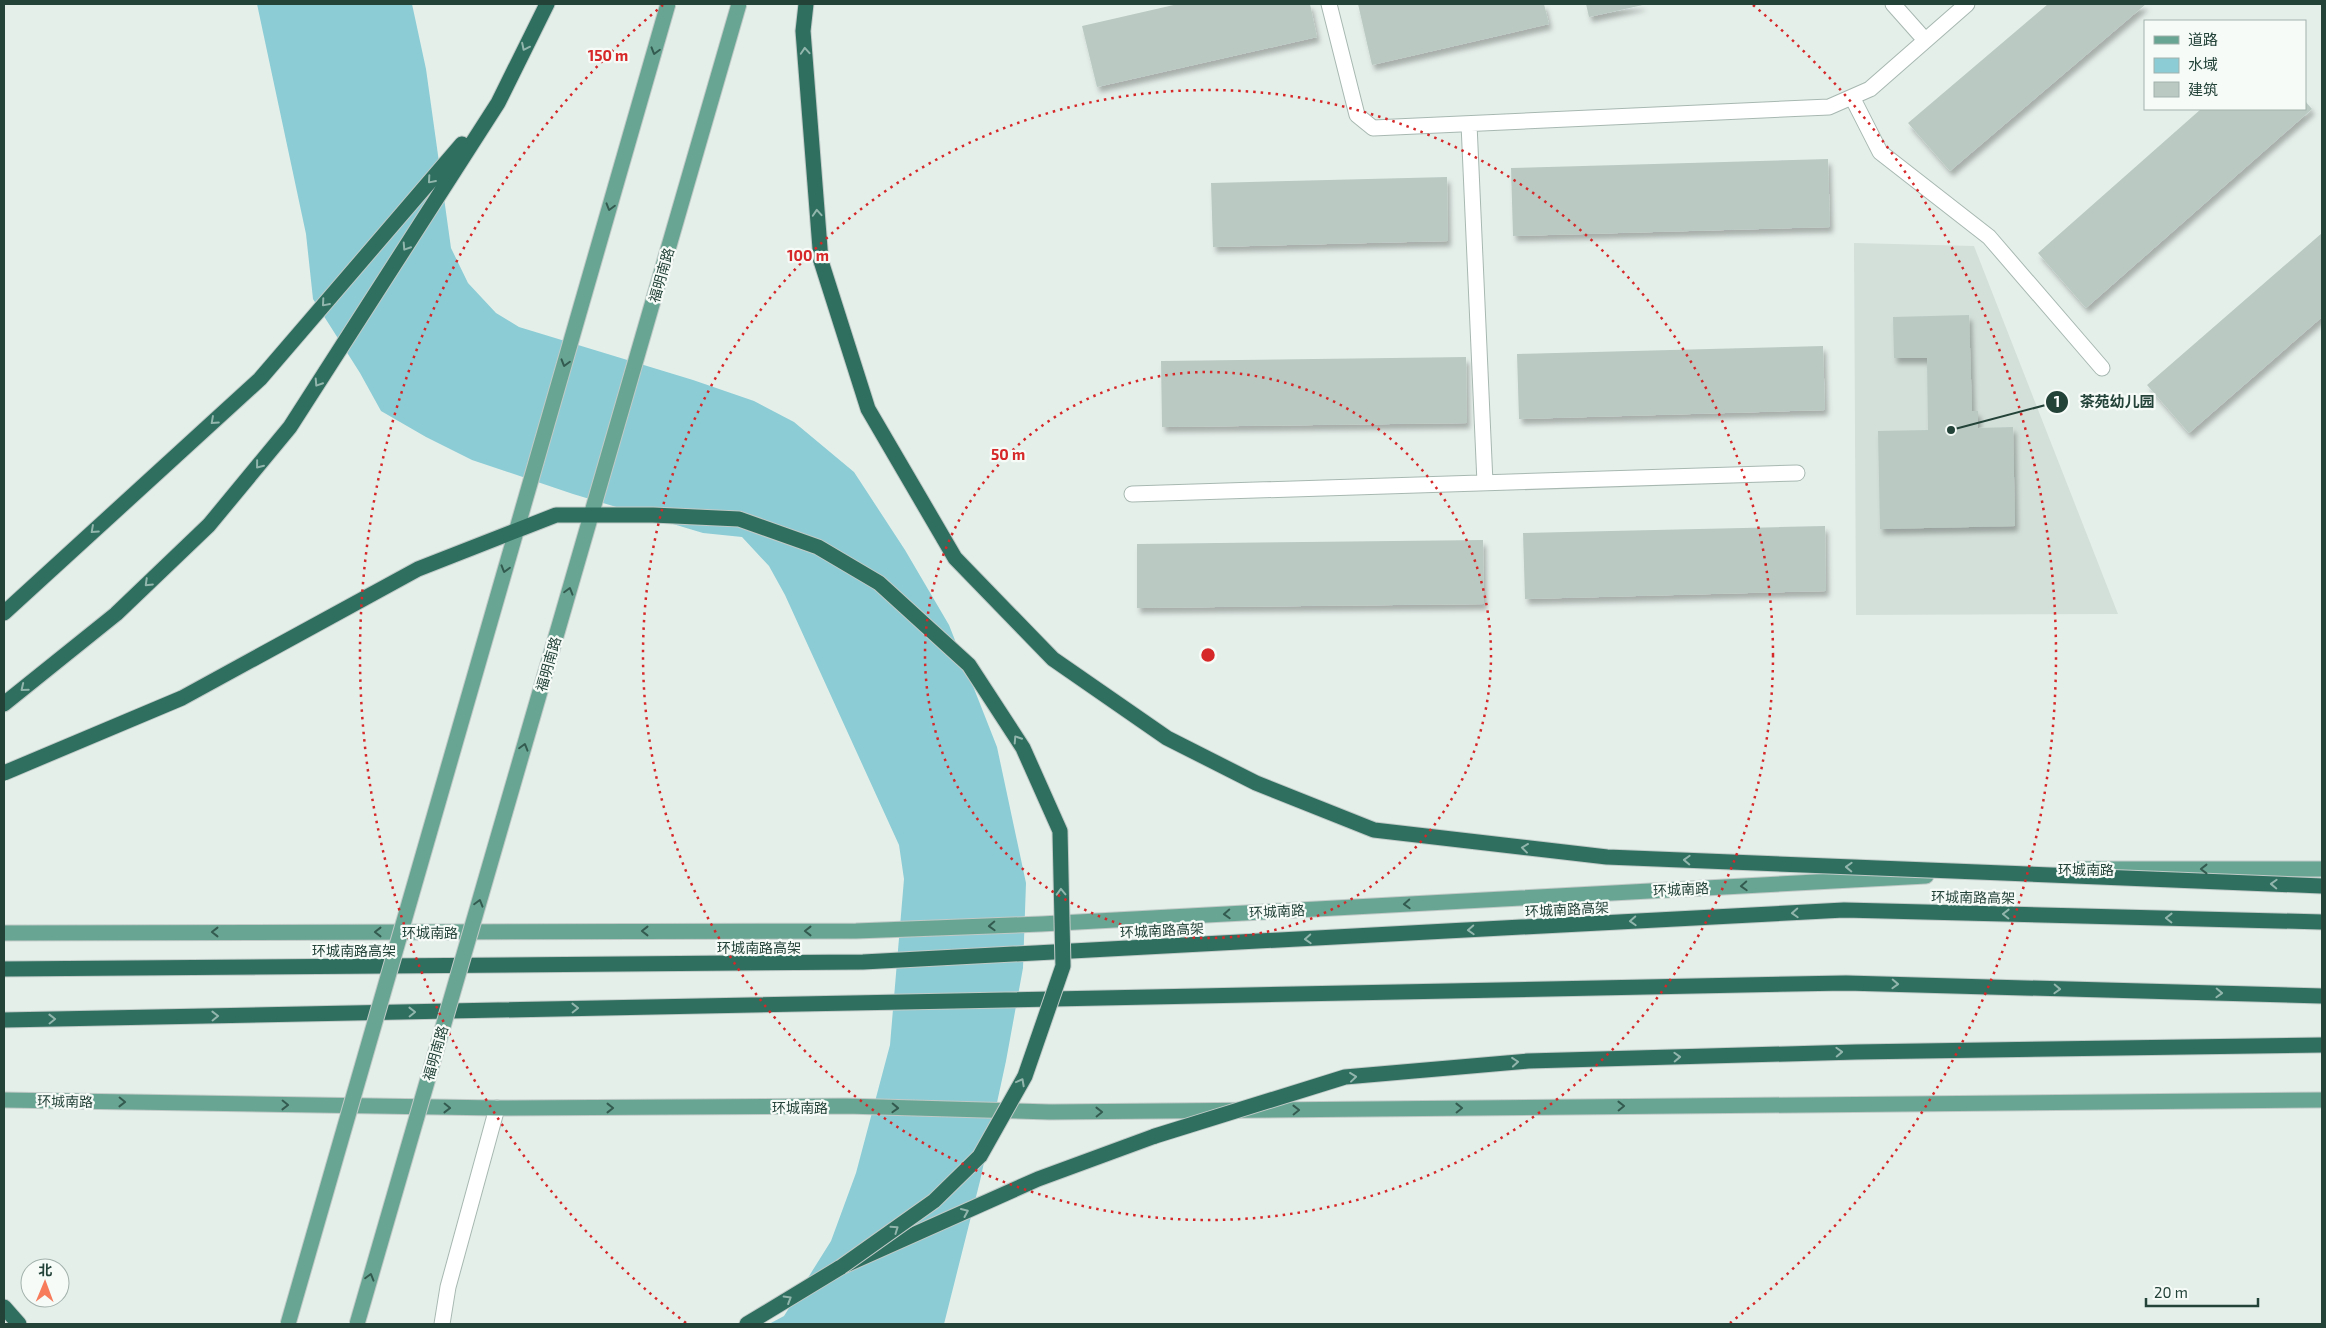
<svg xmlns="http://www.w3.org/2000/svg" width="2326" height="1328" viewBox="0 0 2326 1328" font-family="'Exo 2','Noto Sans SC',sans-serif">
<style>
.built{fill:#d3dfd9}
.water{fill:#8cccd5}
.building{fill:#bacac3;filter:url(#shadow)}
.lines{fill:none;stroke-linecap:round;stroke-linejoin:round}
.lane-casing{stroke:#a7b8b1;stroke-width:17}
.street-casing{stroke:#a7b8b1;stroke-width:17}
.primary-casing{stroke:#c1cac7;stroke-width:17}
.highway-casing{stroke:#c1cac7;stroke-width:17}
.lane{stroke:#fff;stroke-width:15}
.street{stroke:#fff;stroke-width:15}
.primary{stroke:#69a593;stroke-width:15}
.highway{stroke:#2e6f5f;stroke-width:15}
.primary-bridge-casing{stroke:#c1cac7;stroke-width:17;stroke-linecap:butt}
.highway-bridge-casing{stroke:#c1cac7;stroke-width:17;stroke-linecap:butt}
.primary-bridge{stroke:#69a593;stroke-width:15}
.highway-bridge{stroke:#2e6f5f;stroke-width:15}
.oneway{stroke:#92b5ac}
.oneway2{stroke:#345b4f}
.ring{fill:none;stroke:#d62828;stroke-width:2.5;stroke-dasharray:2.5 5}
.labels{text-anchor:middle;dominant-baseline:central;stroke-width:4.5;stroke-linejoin:round;paint-order:stroke}
.street-label{font-size:14px;fill:#234238;stroke:#f6fbf8}
.centre{fill:#d62828;stroke:#f6fbf8;stroke-width:2.5}
.ring-label{font-size:15px;text-anchor:middle;font-weight:bold;fill:#d62828;stroke:#f6fbf8;stroke-width:4.5;stroke-linejoin:round;paint-order:stroke}
.leader{fill:none;stroke:#234238;stroke-width:2}
.callout-dot{fill:#234238;stroke:#f6fbf8;stroke-width:2}
.mark-label{font-size:15px;text-anchor:middle;font-weight:bold;fill:#fff}
.callout-label{font-size:15px;text-anchor:middle;font-weight:bold;fill:#234238;stroke:#f6fbf8;stroke-width:4.5;stroke-linejoin:round;paint-order:stroke}
</style>
<defs>
<filter id="shadow"><feDropShadow dx="3" dy="5.5" stdDeviation="2.5" flood-color="#0004"/></filter>
</defs>
<rect width="100%" height="100%" fill="#e5efea"/>
<path class="built" d="M 1854,243 L 1974,246 L 2118,614 L 1856,615 Z"/>
<path class="water" d="M 257,4 L 412,4 L 426,69 L 451,248 L 468,283 L 496,313 L 519,327 L 693,380 L 754,401 L 794,422 L 854,472 L 905,550 L 949,625 L 997,747 L 1026,883 L 1023,968 L 1006,1061 L 980,1181 L 944,1324 L 769,1324 L 784,1316 L 831,1241 L 856,1173 L 890,1045 L 904,879 L 899,845 L 785,595 L 769,566 L 742,537 L 703,533 L 573,494 L 472,460 L 426,437 L 381,411 L 360,373 L 313,299 L 306,234 Z"/>
<path class="building" d="M 1178,4 L 1310,4 L 1317,37 L 1097,87 L 1082,26 Z
M 1358,4 L 1544,4 L 1549,24 L 1372,65 Z
M 1586,4 L 1643,4 L 1643,5 L 1589,17 Z
M 2048,4 L 2146,4 L 1950,171 L 1908,123 Z
M 2305,101 L 2312,109 L 2086,308 L 2038,253 L 2201,109 L 2305,109 Z
M 1828,159 L 1830,227 L 1513,236 L 1511,168 Z
M 1447,177 L 1448,241 L 1213,247 L 1211,183 Z
M 2322,233 L 2322,317 L 2189,433 L 2147,385 Z
M 1969,315 L 1972,411 L 1978,411 L 1978,428 L 2013,427 L 2015,526 L 1880,529 L 1878,431 L 1928,430 L 1927,358 L 1894,358 L 1893,317 Z
M 1823,346 L 1825,410 L 1519,419 L 1517,354 Z
M 1466,357 L 1467,423 L 1162,427 L 1161,361 Z
M 1825,526 L 1826,591 L 1525,599 L 1523,533 Z
M 1483,540 L 1484,604 L 1137,608 L 1137,544 Z"/>
<g class="lines">
<defs>
<path id="lane" d="M 1329,4 L 1357,115 L 1373,128 L 1829,107 L 1870,89 L 1967,4
M 1893,4 L 1925,40
M 1852,97 L 1880,152 L 1989,237 L 2102,368
M 1469,124 L 1485,483
M 1132,494 L 1797,473"/>
<path id="street" d="M 442,1324 L 448,1287 L 497,1108"/>
<path id="primary" d="M 2076,869 L 2322,869
M 4,933 L 856,931 L 1041,924 L 1926,876
M 4,1100 L 497,1108 L 846,1106 L 1050,1112 L 2322,1100"/>
<path id="highway" d="M 806,4 L 803,31 L 821,261
M 4,613 L 260,379 L 462,144
M 4,704 L 116,614 L 209,525 L 290,427 L 498,103 L 547,4
M 4,969 L 863,962 L 1844,910 L 2322,922
M 4,1020 L 1846,983 L 2322,996
M 4,1307 L 19,1324
M 747,1324 L 841,1267 L 1038,1179 L 1155,1136"/>
</defs>
<use href="#lane" class="lane-casing"/>
<use href="#street" class="street-casing"/>
<use href="#primary" class="primary-casing"/>
<use href="#highway" class="highway-casing"/>
<use href="#lane" class="lane"/>
<use href="#street" class="street"/>
<use href="#primary" class="primary"/>
<use href="#highway" class="highway"/>
<defs>
<path id="primary-bridge" d="M 288,1324 L 668,4
M 357,1324 L 739,4"/>
<path id="highway-bridge" d="M 821,261 L 868,409 L 955,558 L 1053,659 L 1167,738 L 1256,783 L 1374,830 L 1607,857 L 2322,886
M 4,773 L 182,698 L 418,569 L 556,515 L 653,515 L 739,519 L 818,547 L 879,583 L 969,665 L 1023,748 L 1060,831 L 1063,966 L 1025,1076 L 980,1156 L 934,1201 L 841,1267
M 1155,1136 L 1345,1077 L 1528,1061 L 1856,1052 L 2322,1045"/>
</defs>
<use href="#primary-bridge" class="primary-bridge-casing"/>
<use href="#highway-bridge" class="highway-bridge-casing"/>
<use href="#primary-bridge" class="primary-bridge"/>
<use href="#highway-bridge" class="highway-bridge"/>
</g>
<defs><path id="oneway-chevron" d="M-2-3.5L2.5 0L-2 3.5" fill="none" stroke-width="1.6" stroke-linecap="round" stroke-linejoin="round" transform="scale(1.25)"/></defs>
<g class="oneway">
<use href="#oneway-chevron" transform="translate(525 47) rotate(116)"/>
<use href="#oneway-chevron" transform="translate(805 51) rotate(-94)"/>
<use href="#oneway-chevron" transform="translate(431 180) rotate(131)"/>
<use href="#oneway-chevron" transform="translate(817 213) rotate(-94)"/>
<use href="#oneway-chevron" transform="translate(406 247) rotate(123)"/>
<use href="#oneway-chevron" transform="translate(325 303) rotate(131)"/>
<use href="#oneway-chevron" transform="translate(318 383) rotate(123)"/>
<use href="#oneway-chevron" transform="translate(214 421) rotate(138)"/>
<use href="#oneway-chevron" transform="translate(259 465) rotate(129)"/>
<use href="#oneway-chevron" transform="translate(94 530) rotate(138)"/>
<use href="#oneway-chevron" transform="translate(148 583) rotate(136)"/>
<use href="#oneway-chevron" transform="translate(24 688) rotate(141)"/>
<use href="#oneway-chevron" transform="translate(1017 739) rotate(-123)"/>
<use href="#oneway-chevron" transform="translate(1525 848) rotate(-173)"/>
<use href="#oneway-chevron" transform="translate(1687 860) rotate(-178)"/>
<use href="#oneway-chevron" transform="translate(1849 867) rotate(-178)"/>
<use href="#oneway-chevron" transform="translate(2274 884) rotate(-178)"/>
<use href="#oneway-chevron" transform="translate(1061 892) rotate(-92)"/>
<use href="#oneway-chevron" transform="translate(1795 913) rotate(177)"/>
<use href="#oneway-chevron" transform="translate(2006 914) rotate(-179)"/>
<use href="#oneway-chevron" transform="translate(2169 918) rotate(-179)"/>
<use href="#oneway-chevron" transform="translate(1633 921) rotate(177)"/>
<use href="#oneway-chevron" transform="translate(1471 930) rotate(177)"/>
<use href="#oneway-chevron" transform="translate(1308 939) rotate(177)"/>
<use href="#oneway-chevron" transform="translate(1895 984) rotate(2)"/>
<use href="#oneway-chevron" transform="translate(2057 989) rotate(2)"/>
<use href="#oneway-chevron" transform="translate(2219 993) rotate(2)"/>
<use href="#oneway-chevron" transform="translate(575 1008) rotate(-1)"/>
<use href="#oneway-chevron" transform="translate(412 1012) rotate(-1)"/>
<use href="#oneway-chevron" transform="translate(215 1016) rotate(-1)"/>
<use href="#oneway-chevron" transform="translate(52 1019) rotate(-1)"/>
<use href="#oneway-chevron" transform="translate(1839 1052) rotate(-2)"/>
<use href="#oneway-chevron" transform="translate(1677 1057) rotate(-2)"/>
<use href="#oneway-chevron" transform="translate(1515 1062) rotate(-5)"/>
<use href="#oneway-chevron" transform="translate(1353 1077) rotate(-6)"/>
<use href="#oneway-chevron" transform="translate(1021 1082) rotate(-62)"/>
<use href="#oneway-chevron" transform="translate(965 1212) rotate(-24)"/>
<use href="#oneway-chevron" transform="translate(895 1229) rotate(-35)"/>
<use href="#oneway-chevron" transform="translate(788 1299) rotate(-31)"/>
</g>
<g class="oneway2">
<use href="#oneway-chevron" transform="translate(655 51) rotate(106)"/>
<use href="#oneway-chevron" transform="translate(610 207) rotate(106)"/>
<use href="#oneway-chevron" transform="translate(565 363) rotate(106)"/>
<use href="#oneway-chevron" transform="translate(505 569) rotate(106)"/>
<use href="#oneway-chevron" transform="translate(569 591) rotate(-74)"/>
<use href="#oneway-chevron" transform="translate(524 747) rotate(-74)"/>
<use href="#oneway-chevron" transform="translate(2204 869) rotate(180)"/>
<use href="#oneway-chevron" transform="translate(1744 886) rotate(177)"/>
<use href="#oneway-chevron" transform="translate(479 903) rotate(-74)"/>
<use href="#oneway-chevron" transform="translate(1407 904) rotate(177)"/>
<use href="#oneway-chevron" transform="translate(1227 914) rotate(177)"/>
<use href="#oneway-chevron" transform="translate(992 926) rotate(178)"/>
<use href="#oneway-chevron" transform="translate(645 931) rotate(180)"/>
<use href="#oneway-chevron" transform="translate(808 931) rotate(180)"/>
<use href="#oneway-chevron" transform="translate(215 932) rotate(180)"/>
<use href="#oneway-chevron" transform="translate(378 932) rotate(180)"/>
<use href="#oneway-chevron" transform="translate(122 1102) rotate(1)"/>
<use href="#oneway-chevron" transform="translate(285 1105) rotate(1)"/>
<use href="#oneway-chevron" transform="translate(1621 1106) rotate(-1)"/>
<use href="#oneway-chevron" transform="translate(447 1108) rotate(1)"/>
<use href="#oneway-chevron" transform="translate(610 1108)"/>
<use href="#oneway-chevron" transform="translate(895 1108) rotate(2)"/>
<use href="#oneway-chevron" transform="translate(1459 1108) rotate(-1)"/>
<use href="#oneway-chevron" transform="translate(1296 1110) rotate(-1)"/>
<use href="#oneway-chevron" transform="translate(1099 1112) rotate(-1)"/>
<use href="#oneway-chevron" transform="translate(370 1277) rotate(-74)"/>
</g>
<g class="ring">
<circle cx="1208" cy="655" r="283"/>
<circle cx="1208" cy="655" r="565"/>
<path d="M686 1323A848 848 0 0 1 663 5M1753 5A848 848 0 0 1 1730 1323"/>
</g>
<g class="labels">
<g class="street-label">
<text transform="translate(661 275) rotate(-74)">福明南路</text>
<text transform="translate(548 664) rotate(-74)">福明南路</text>
<text x="2086" y="869">环城南路</text>
<text transform="translate(1681 889) rotate(-3)">环城南路</text>
<text transform="translate(1973 897) rotate(1)">环城南路高架</text>
<text transform="translate(1567 909) rotate(-3)">环城南路高架</text>
<text transform="translate(1277 911) rotate(-3)">环城南路</text>
<text transform="translate(1162 930) rotate(-3)">环城南路高架</text>
<text x="430" y="932">环城南路</text>
<text x="759" y="947">环城南路高架</text>
<text x="354" y="950">环城南路高架</text>
<text transform="translate(435 1053) rotate(-74)">福明南路</text>
<text transform="translate(65 1101) rotate(1)">环城南路</text>
<text x="800" y="1107">环城南路</text>
</g>
</g>
<circle cx="1208" cy="655" r="8" class="centre"/>
<g class="ring-label">
<text x="608" y="61">150 m</text>
<text x="808" y="261">100 m</text>
<text x="1008" y="460">50 m</text>
</g>
<path class="leader" d="M1951 430L2057 402"/>
<g class="callout-dot">
<circle cx="1951" cy="430" r="5"/>
<circle cx="2057" cy="402" r="12"/>
</g>
<g class="mark-label">
<text x="2057" y="407">1</text>
</g>
<g class="callout-label">
<text x="2117" y="407">茶苑幼儿园</text>
</g>
<rect width="2326" height="1328" fill="none" stroke="#234238" stroke-width="10"/>
<rect x="2144" y="20" width="162" height="90" fill="#f6fbf8" stroke="#a2b1ab"/>
<rect x="2154" y="36" width="25" height="8" fill="#69a593" stroke="#a2b1ab"/>
<text x="2188" y="45" font-size="15" fill="#234238">道路</text>
<rect x="2154" y="58" width="25" height="15" fill="#8cccd5" stroke="#a2b1ab"/>
<text x="2188" y="70" font-size="15" fill="#234238">水域</text>
<rect x="2154" y="82" width="25" height="15" fill="#bacac3" stroke="#a2b1ab"/>
<text x="2188" y="95" font-size="15" fill="#234238">建筑</text>
<g transform="translate(45 1283) rotate(1)"><circle r="24" fill="#f6fbf8" stroke="#a2b1ab"/>
<path d="M0-4L9 19L0 12L-9 19Z" fill="#f67c5c"/>
<text y="-8" font-size="14" font-weight="bold" text-anchor="middle" fill="#234238">北</text>
</g>
<path d="M2146 1298v8h112v-8" fill="none" stroke="#234238" stroke-width="2.5"/>
<text x="2154" y="1298" font-size="15" fill="#234238" stroke="#f6fbf8" stroke-width="4" paint-order="stroke">20 m</text>
</svg>
